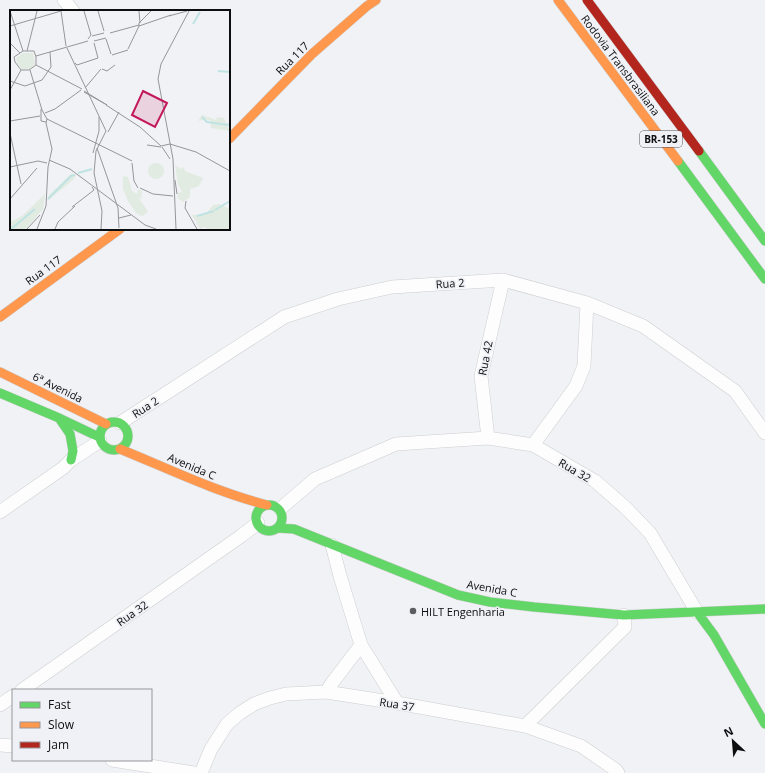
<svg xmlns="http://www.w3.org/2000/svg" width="765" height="773" viewBox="0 0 765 773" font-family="'Open Sans',sans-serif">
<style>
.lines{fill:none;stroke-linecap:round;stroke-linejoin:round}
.street-casing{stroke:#cdced0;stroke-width:14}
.fast-casing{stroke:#cdced0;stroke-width:10}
.slow-casing{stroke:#cdced0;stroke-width:10}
.jam-casing{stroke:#cdced0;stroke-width:10}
.street{stroke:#fdfdfe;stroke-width:13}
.fast{stroke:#63d668;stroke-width:9}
.slow{stroke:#ff974d;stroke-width:9}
.jam{stroke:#b3261e;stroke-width:9}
.poi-dot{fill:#5c5d5f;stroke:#f0f1f6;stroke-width:1.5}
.labels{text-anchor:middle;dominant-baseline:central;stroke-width:3.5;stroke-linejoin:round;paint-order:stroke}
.shield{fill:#f0f1f6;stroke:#505154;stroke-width:1}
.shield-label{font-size:10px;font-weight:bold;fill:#0c0d0e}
.street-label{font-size:11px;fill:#0c0d0e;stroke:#f0f1f6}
.poi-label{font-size:11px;fill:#0c0d0e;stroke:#f0f1f6;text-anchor:start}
.inset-river{fill:none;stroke:#bfe3e3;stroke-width:2}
.inset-road{fill:none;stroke:#959699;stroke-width:1}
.view{fill:#c2185b;fill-opacity:0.15;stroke:#c2185b;stroke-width:2}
.inset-edge{fill:none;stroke:#0c0d0e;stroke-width:2}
</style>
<rect width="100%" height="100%" fill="#f1f2f5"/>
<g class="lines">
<defs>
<path id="street" d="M 64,0 L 73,11
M 120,423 L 284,317 L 338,299 L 392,287 L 503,280 L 587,303 L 643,326 L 735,391 L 765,433
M 488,438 L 481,376 L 503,280
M 533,445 L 576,386 L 584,366 L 587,303
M 280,509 L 315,479 L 396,444 L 488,438 L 533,445 L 595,481 L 626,508 L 650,533 L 697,612
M 0,512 L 63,468 L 71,460 L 100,441
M 332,545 L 340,576 L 361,645 L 397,703
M 22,690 L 241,536 L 258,523
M 326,692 L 332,683 L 361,645
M 0,705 L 13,696
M 525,726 L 625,627 L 624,615
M 0,745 L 13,746
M 112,760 L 194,773
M 201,773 L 211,749 L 227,724 L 240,713 L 254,704 L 270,698 L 286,694 L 326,692 L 397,703 L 525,726 L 581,746 L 616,770 L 618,773"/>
<path id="fast" d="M 699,151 L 765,241
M 678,161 L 765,279
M 0,393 L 59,418 L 99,437
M 59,418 L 70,434 L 73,451 L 71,460
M100 436a14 14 0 1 1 28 0a14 14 0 1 1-28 0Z
M256 518a13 13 0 1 1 26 0a13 13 0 1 1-26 0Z
M 277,528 L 294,529 L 458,595 L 490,602 L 534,607 L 624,615 L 765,609
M 697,612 L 714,635 L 765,724"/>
<path id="slow" d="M 558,0 L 678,161
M 229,139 L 312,54 L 367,6 L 376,0
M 0,317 L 120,229
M 0,372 L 106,424
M 120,449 C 169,469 216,492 267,505"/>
<path id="jam" d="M 587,0 L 699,151"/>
</defs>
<use href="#street" class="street-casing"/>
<use href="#fast" class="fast-casing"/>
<use href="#slow" class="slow-casing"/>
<use href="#jam" class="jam-casing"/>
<use href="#street" class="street"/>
<use href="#fast" class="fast"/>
<use href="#slow" class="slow"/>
<use href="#jam" class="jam"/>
</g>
<circle class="poi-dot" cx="413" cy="611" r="4"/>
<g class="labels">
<rect class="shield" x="640" y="131" width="42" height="16" rx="3"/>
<g class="shield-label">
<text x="661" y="139">BR-153</text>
</g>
<g class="street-label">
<text transform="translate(292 58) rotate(-45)">Rua 117</text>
<text transform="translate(621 65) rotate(53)">Rodovia Transbrasiliana</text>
<text transform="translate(43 270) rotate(-36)">Rua 117</text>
<text transform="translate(450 283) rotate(-4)">Rua 2</text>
<text transform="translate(485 358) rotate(-79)">Rua 42</text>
<text transform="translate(58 387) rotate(26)">6ª Avenida</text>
<text transform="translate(145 407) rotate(-33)">Rua 2</text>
<text transform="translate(192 466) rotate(23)">Avenida C</text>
<text transform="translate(575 470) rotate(30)">Rua 32</text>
<text transform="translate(492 588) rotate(10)">Avenida C</text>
<text transform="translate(132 613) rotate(-35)">Rua 32</text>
<text transform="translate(397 704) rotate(9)">Rua 37</text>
</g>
<g class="poi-label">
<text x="421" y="611">HILT Engenharia</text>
</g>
</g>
<g transform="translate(10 10)">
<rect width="220" height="220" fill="#f1f2f5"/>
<path d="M 13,43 L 23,43 L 25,54 L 20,59 L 12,59 L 7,54 L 6,48 ZM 165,155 L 171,159 L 174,157 L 175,161 L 193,168 L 189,176 L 180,179 L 180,187 L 173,192 L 167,188 L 168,183 L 172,182 L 168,174 ZM 113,166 L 118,167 L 122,181 L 127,184 L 128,179 L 132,181 L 131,189 L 128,187 L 138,202 L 132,206 L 126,203 L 118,191 L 113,179 ZM 35,184 L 33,199 L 16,219 L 0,219 L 0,212 L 12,206 ZM 203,195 L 209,194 L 220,199 L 220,219 L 197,219 L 195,217 L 190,219 L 182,205 L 196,204 Z" fill="#e2ebe2"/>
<path d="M 192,105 L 206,110 L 207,107 L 214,108 L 220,121 L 201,118 L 201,111 L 195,109 L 188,111 ZM 62,163 L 66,165 L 63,170 L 37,191 L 39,185 ZM 127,187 L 137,200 L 132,206 L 122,196 L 122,188 Z" fill="#e2ebe2"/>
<path d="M138 161a8 8 0 1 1 16 0a8 8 0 1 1-16 0Z" fill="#e2ebe2"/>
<path class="inset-river" d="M 183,14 L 190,2M 208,61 L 219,62 L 220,60M 192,107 L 197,112 L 218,115 L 220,113M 68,163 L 82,159M 38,189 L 61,166 L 65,165M 205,200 L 220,191M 187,206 L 204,201M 1,219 L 25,199"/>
<path class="inset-road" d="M 0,1 L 13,41M 51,1 L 56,36M 74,1 L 81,25 L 78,29M 88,1 L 94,21M 129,1 L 130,13M 141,1 L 129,13 L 129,16 L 161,5M 159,6 L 177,1M 0,16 L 51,1M 100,23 L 129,15M 82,26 L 94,23M 96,29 L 101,44M 84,31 L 96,28M 0,33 L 10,43M 84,33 L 88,48M 57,38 L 96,121 L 86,141 L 84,163 L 92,201 L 91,219M 118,39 L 129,16M 13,41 L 24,41 L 26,47 L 26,55 L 19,60 L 11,60 L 5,52 L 4,47 ZM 17,41 L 27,1M 102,45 L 118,40M 26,46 L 78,31M 65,53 L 67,55 L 88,48M 26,55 L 72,79M 92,59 L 97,61 L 105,55M 20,60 L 32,100 L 37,109 L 36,113 L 42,139 L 38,157 L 36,196 L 27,219M 0,71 L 15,76 L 32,70 L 41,57 L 40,42M 75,78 L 91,59M 0,80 L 11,60M 74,81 L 97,95 L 74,82M 96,95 L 130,117 L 151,136 L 160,134 L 186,142 L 220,161M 31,99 L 31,111 L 36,112M 35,103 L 45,99 L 71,80M 37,109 L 122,151M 0,111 L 30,106M 98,122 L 109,102M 0,123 L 11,174M 137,135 L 151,137M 152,137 L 160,149M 87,138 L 108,198 L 109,218M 83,143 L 89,121 L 89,107M 39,150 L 60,159 L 135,215 L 146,219M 122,153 L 124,171 L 128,178M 0,157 L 28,151 L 37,153M 165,170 L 167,184M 130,178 L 143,184 L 163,186M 0,189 L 27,158M 176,191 L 175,198 L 187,219M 62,197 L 84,180 L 82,177M 109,208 L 121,205M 17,219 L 30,205M 45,219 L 48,212 L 65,196M 166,219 L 163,149 L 148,69 L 151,54 L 179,1"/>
<path class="view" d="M 133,81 L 157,93 L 145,117 L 122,105 Z"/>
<rect width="220" height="220" class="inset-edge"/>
</g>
<rect x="12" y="689" width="140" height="72" fill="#f0f1f6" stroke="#959699"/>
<rect x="20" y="702" width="20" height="6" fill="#63d668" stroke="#959699"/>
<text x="48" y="709" font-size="12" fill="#0c0d0e">Fast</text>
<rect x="20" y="722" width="20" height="6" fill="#ff974d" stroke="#959699"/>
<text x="48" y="729" font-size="12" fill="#0c0d0e">Slow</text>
<rect x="20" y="742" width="20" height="6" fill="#b3261e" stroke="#959699"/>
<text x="48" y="749" font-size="12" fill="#0c0d0e">Jam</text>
<g transform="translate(733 741) rotate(334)" stroke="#f0f1f6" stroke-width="3" paint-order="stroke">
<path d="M0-3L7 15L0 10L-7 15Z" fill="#0c0d0e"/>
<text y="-6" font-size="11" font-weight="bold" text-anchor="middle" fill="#0c0d0e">N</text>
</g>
</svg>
